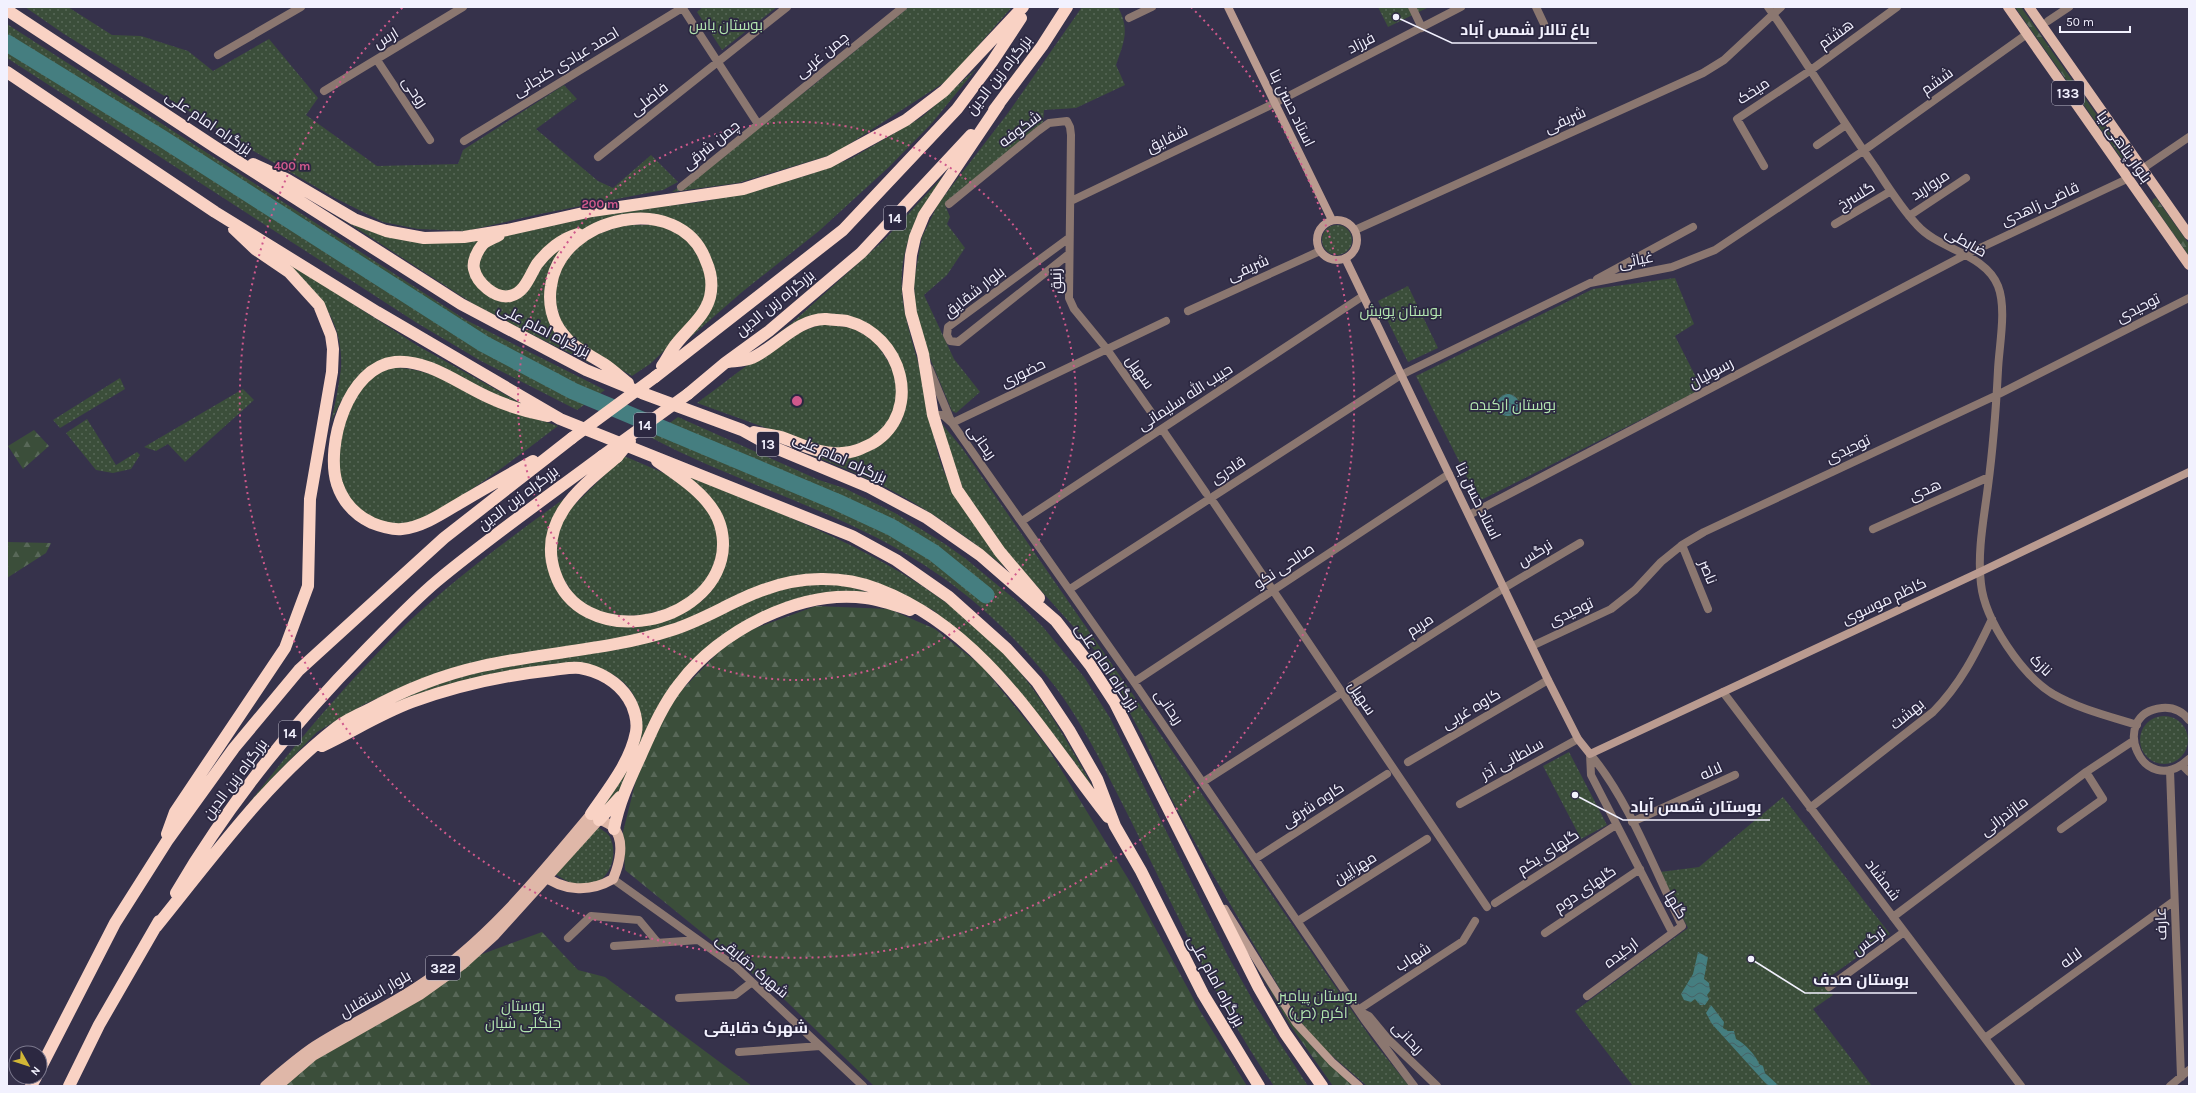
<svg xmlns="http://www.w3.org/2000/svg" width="2196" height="1093" viewBox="0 0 2196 1093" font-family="Karla,Cairo,sans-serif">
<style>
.green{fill:url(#green-dots)}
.forest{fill:url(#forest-firs)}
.water{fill:url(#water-waves)}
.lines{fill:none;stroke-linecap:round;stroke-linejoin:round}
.river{stroke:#457e80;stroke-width:17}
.street{stroke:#8b7770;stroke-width:8}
.secondary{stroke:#ba9b90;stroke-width:8}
.primary{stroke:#dfb7a8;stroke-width:10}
.highway{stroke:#f9d2c4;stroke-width:12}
.highway-bridge{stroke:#f9d2c4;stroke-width:12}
.ring{fill:none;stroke:#d0598c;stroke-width:2;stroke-dasharray:2 4}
.labels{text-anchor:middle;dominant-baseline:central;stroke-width:3.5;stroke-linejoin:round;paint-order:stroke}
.shield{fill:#2c2841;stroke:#b7b5c5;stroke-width:1}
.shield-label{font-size:14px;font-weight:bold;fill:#f2f1fe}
.park-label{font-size:15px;fill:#b2e5af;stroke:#2c2841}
.street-label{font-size:15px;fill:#f2f1fe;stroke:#2c2841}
.neighbourhood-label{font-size:16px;font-weight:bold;fill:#f2f1fe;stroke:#2c2841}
.centre{fill:#d0598c;stroke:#2c2841;stroke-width:2}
.ring-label{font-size:12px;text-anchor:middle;font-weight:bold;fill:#d0598c;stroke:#2c2841;stroke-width:3.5;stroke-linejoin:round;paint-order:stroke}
.leader{fill:none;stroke:#f2f1fe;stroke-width:1.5}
.callout-dot{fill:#f2f1fe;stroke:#2c2841;stroke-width:1.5}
.callout-label{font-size:16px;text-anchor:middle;font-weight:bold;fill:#f2f1fe;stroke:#2c2841;stroke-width:3.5;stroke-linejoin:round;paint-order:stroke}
</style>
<defs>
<pattern id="green-dots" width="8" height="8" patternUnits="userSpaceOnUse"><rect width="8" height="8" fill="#3b4e3a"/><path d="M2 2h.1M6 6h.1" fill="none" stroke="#586858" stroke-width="1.8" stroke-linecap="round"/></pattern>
<pattern id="forest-firs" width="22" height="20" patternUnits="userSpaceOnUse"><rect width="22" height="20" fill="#3b4e3a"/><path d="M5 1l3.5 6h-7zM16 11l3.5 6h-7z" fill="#586858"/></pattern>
<pattern id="water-waves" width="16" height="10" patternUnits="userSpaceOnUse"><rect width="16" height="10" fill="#457e80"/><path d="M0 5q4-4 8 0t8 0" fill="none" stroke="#476366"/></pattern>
</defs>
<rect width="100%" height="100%" fill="#36324b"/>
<path class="green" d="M 25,7 L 68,7 L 112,35 L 141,36 L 188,51 L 213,71 L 269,39 L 318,98 L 306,115 L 377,166 L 458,164 L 463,150 L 564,85 L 577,99 L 536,129 L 598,181 L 613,188 L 651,155 L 678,182 L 663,190 L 540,214 L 466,231 L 418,229 L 383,222 L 335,198 L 250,149 L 64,34 Z
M 703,7 L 777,7 L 722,50 L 697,12 Z
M 909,7 L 1012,7 L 948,80 L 834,154 L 738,183 L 672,192 L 810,88 Z
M 1082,7 L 1118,7 C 1130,30 1124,42 1116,65 L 1125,85 L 1076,108 L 1044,110 L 1043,122 L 945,205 L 950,217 L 947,224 L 965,248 L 947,275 L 924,295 L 954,359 L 980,392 L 956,413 L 952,411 L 929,356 L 915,308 L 914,280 L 922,237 L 938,204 L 1008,113 Z
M 1378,7 L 1429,7 L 1388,27 Z
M 7,24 L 466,320 L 605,390 L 577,410 L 481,361 L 417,323 L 7,58 Z
M 977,68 L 932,123 L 889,167 L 819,231 L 742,292 L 677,349 L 706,315 L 711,263 L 656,215 L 570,240 L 553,261 L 547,280 L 547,308 L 590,363 L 537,337 L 475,305 L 293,187 L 392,238 L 531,230 L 620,211 L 701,202 L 753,191 L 808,175 L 852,158 L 922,117 Z
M 948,171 C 916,212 894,254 904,308 C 909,335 919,362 925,390 C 930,415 936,461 950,483 C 971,518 999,550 1024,583 C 976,543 929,508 873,481 C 841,466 808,454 775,440 L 827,456 L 890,435 L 902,420 L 907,398 L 906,384 L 884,340 L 824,315 L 749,356 L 793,322 L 883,241 Z
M1322 240a15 15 0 1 1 30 0a15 15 0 1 1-30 0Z
M 623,225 L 660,225 L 688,239 L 704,266 L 707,284 L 703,305 L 679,337 L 650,364 L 632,376 L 587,350 L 563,329 L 553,294 L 555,274 L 584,239 Z
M 243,233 L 418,346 L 531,409 L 397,357 C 360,362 345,392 331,422 C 335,404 339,386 341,368 C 345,300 290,270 243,233 Z
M 1675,278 L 1694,324 L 1675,336 L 1702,389 L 1479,501 L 1416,376 L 1593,289 Z
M 1408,286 L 1438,348 L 1408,362 L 1378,301 Z
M 824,324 L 853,328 L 875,341 L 891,366 L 899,389 L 892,419 L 870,440 L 845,448 L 829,449 L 799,440 L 697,403 C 732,378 783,333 824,324 Z
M 391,368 C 430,366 462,390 497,405 C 517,413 538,419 558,426 C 525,450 434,524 397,525 C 386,525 372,518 364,512 C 356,506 350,501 345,492 C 328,458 346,398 374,375 C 378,372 386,370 391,368 Z
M 120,378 L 125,389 L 60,428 L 53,420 Z
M 243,389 L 254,400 L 185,462 L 168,444 L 156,451 L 144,447 Z
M 678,417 L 819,480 L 844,488 L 895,513 L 945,544 L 966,559 L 1018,602 L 1043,627 L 1084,677 L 1110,718 L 1228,956 L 1257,1008 L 1308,1086 L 1274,1086 C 1216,1003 1176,911 1131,821 C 1108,776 1087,730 1057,689 C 1024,646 984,606 939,575 C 849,512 746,488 650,437 Z
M 87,419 L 116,465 L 137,452 L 140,455 L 131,469 L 113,473 L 96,470 L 66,433 Z
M 938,419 L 962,448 L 1373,1041 L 1409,1086 L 1367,1086 L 1323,1048 L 1297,1018 L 1209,868 L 1171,798 L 1143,737 L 1098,654 L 992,536 L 969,503 L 953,465 Z
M 624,456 L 666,474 L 697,496 L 709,510 L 719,538 L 718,551 L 708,581 L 680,605 L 644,615 L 624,616 L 595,611 L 575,597 L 558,570 L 556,538 L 565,514 Z
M 680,473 C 799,521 927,565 1014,665 C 1050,707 1077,759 1104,807 L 1074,761 L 1016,690 L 952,626 L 933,610 L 884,586 L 814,575 L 673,626 L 408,684 L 363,705 L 317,732 L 271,779 L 226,833 C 278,765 332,699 393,637 C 445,585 506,541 565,498 L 555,513 L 552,579 L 558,592 L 580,613 L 595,621 L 610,625 L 672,618 L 703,600 L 713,589 L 726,531 Z
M 840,584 L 892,599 L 824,596 L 708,649 L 605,813 L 598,808 L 641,716 C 634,681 612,670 580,664 L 378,709 L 407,693 L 492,668 L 592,653 L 794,585 Z
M2140 740a24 24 0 1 1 48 0a24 24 0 1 1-48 0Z
M 1569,752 L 1607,825 L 1581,839 L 1543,766 Z
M 1783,797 L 1890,934 L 1821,983 L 1833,995 L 1813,1009 L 1872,1086 L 1633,1086 L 1575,1011 L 1688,928 L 1660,872 L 1699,867 Z
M 598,827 C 602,830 608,833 610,837 C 621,860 604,891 577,885 C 569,883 562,878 555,874 Z"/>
<path class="forest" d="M 2015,7 L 2021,7 L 2127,158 L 2126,163 L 2124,162 Z
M 2156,198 L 2189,244 L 2189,256 L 2152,203 L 2153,199 Z
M 34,430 L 49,446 L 23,469 L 8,446 Z
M 7,542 L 51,543 L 46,553 L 7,578 Z
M 816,606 L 889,609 L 935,629 L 982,666 L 1046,745 L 1132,885 L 1200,1011 L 1247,1086 L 874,1086 L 786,1001 L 625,870 L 623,832 L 640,764 L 676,696 L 734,636 Z
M 542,932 L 578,970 L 605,977 L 752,1086 L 259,1086 L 279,1069 L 453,965 Z
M 1247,950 L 1290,1020 L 1318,1053 L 1353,1086 L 1333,1086 L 1290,1025 Z"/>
<path class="water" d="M1497 405a11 11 0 1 1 22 0a11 11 0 1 1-22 0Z
M 1698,952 L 1708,957 L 1704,979 L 1709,983 L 1710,991 L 1707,995 L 1709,999 L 1705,1005 L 1700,1005 L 1695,999 L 1691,1002 L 1684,1000 L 1681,994 L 1693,974 Z
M 1711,1005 L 1724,1022 L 1723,1028 L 1728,1031 L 1734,1031 L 1736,1039 C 1744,1043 1756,1055 1759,1064 L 1763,1066 L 1765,1073 L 1779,1086 L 1768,1086 L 1712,1024 L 1706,1013 Z"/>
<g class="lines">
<path class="river" d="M 7,43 L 163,139 L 484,344 L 573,391 L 837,502 L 891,527 L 934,553 L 986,595"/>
<path class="street" d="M 682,7 L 758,124
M 1412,7 L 1422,28
M 1536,7 L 1544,24
M 1768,7 C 1805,59 1838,115 1875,167 C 1888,187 1901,208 1917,225 C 1939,250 1985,253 1998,286 C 2007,309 1999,346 1998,370 C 1996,409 1993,448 1988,486 C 1984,518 1977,552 1981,584 C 1985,621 2022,675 2053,694 C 2079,709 2108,716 2137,725
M 1129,18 L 1152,7
M 2048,21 L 2069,7
M 218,55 L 301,7
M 377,60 L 430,140
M 324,91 L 463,7
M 464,141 L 682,8
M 1817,145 L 1846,125
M 598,157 L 787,7
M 1764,166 L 1737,119 L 1811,70 L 1897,7
M 2142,169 L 2189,137
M 681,187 L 903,7
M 1071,201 L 1275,103 L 1461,7
M 949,204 L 1038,131 L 1049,123 L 1067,121 L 1070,127 L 1071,135 L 1069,298 L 1074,309 L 1106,348 L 1151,412
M 1909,216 L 1966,178
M 1835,224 L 1891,191
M 1355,230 L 1703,73 L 1724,60 L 1781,7
M 1069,254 L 958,342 L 950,341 L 947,335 L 948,327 L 1069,238
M 1597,279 L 1693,227
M 1188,311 L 1320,251
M 929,368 L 951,421
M 933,415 L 943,415 L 952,423 L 1134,682 L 1364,1019 L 1414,1086
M 952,423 L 1166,321
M 1162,429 L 1206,493
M 1214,503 L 1487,907
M 1469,515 L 1965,255 L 2127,179
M 1022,521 L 1363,296
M 1873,529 L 1989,477
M 1682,545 L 1708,609
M 1070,589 L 1401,375 L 1590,283 L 1672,267 L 1715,250 L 1863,151 L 2027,34
M 1532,646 L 1611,609 L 1635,590 L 1661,562 L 1682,545 L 1704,532 L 1997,395 L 2189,298
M 1134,682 L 1449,474
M 1351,686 L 1504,588 L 1580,543
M 1723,692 L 2021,1086
M 2189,720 C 2182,711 2173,707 2162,708 C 2107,713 2142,802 2189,759
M 1590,754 L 1591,775 L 1672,932
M 1408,762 L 1548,680
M 2182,765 L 2189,772
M 2170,770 L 2181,1077
M 1203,782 L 1337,696
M 1460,804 L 1578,739
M 1810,808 L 1933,712 C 1960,685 1976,653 1992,619
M 1632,822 L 1735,775
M 2061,829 L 2103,799 L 2086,772
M 1255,859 L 1387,774
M 613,879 L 736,967 L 863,1086
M 1495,903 L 1616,825
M 1893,917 L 2086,772 L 2133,741
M 1298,921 L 1427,839
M 1545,933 L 1640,869
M 568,938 L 591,916 L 639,920 L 658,943
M 614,946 L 698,940
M 1829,987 L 1904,932
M 1587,996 L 1682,926 C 1656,873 1628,798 1590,754
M 679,998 L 735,995 L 752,982
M 1358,1010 L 1463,941 L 1475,921
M 1359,1011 L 1369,1016 L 1388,1039 L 1437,1086
M 1985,1038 L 2174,901
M 739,1052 L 820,1046
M 2170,1086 L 2189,1070"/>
<path class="secondary" d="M 1228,7 L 1332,220
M1317 240a20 20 0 1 1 40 0a20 20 0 1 1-40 0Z
M 1345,258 L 1548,680 L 1578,739 L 1590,754 L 1980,572 L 2189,472
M 1225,909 L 1296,1023 L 1332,1062 L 1359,1086"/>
<path class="primary" d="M 2008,7 L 2189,265
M 2029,7 L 2189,235
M 265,1086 C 281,1072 297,1058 315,1046 C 349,1024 386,1008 420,985 C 487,941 540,875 591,814 C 598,819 607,822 613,827 C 626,841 619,865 613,879 C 589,893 563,891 541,874
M 278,1086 L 313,1056 L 420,995 L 462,965 L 495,935 L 599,820"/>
<path class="highway" d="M 7,10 L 215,147 L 461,304 L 586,370 L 642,393 L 742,430 L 773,447 L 869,487 L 927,518 L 980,555 L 1056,621 L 1090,665 L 1115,703 L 1259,988 L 1285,1033 L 1322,1086
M 7,72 L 215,212 L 377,312 L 560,419 L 852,536 L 896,560 L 949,597 L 1007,649 L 1037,682 L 1069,730 L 1097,779 L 1115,826 L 1141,871 L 1203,994 L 1259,1086
M 999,104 L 924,215 L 915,237 L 911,255 L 908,289 L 911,313 L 923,354 L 933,415 L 957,490 L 1000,552 L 1039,598
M 994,110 L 1042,46 L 1067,7
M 253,164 L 286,179 L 354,219 L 386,231 L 424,238 L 464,237 L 507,230 L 592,211 L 743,189 L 829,162 L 906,120 L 944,91 L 1023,7
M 499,235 C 494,238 487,240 483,244 C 478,250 472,261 474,269 C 477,283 495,299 510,296 C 525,293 530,275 537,264 C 547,251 562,238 578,234
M 728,362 C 736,361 746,361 752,358 C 775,348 798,318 826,319 C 833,320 841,320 847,321 C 902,335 924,411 873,443 C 863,448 853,453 842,453 C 820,455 801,444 781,437 C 772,435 763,434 754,432
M 655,377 L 843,230 L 957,109 L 992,62 L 1021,18
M 628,383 C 620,377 613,370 604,364 C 590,355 573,348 563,334 C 552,321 548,303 551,286 C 560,215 681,190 706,261 C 711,272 713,284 710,297 C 705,316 689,328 677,343 C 671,350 667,359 662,366
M 688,394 L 725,363 L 769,331 L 861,253 L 971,135
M 617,457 C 581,487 537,520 555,573 C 580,648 702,630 721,560 C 725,545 723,527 715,513 C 702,491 678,476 657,461
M 533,461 C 510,474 487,487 465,500 C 446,511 424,527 402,529 C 391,530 382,527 372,523 C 355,515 343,502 337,484 C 325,445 348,367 395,362 C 428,359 459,384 488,397 C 507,406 527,412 548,416
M 322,746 C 352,732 380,714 412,702 C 456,686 506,675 553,670 C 562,669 572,667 580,668 C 599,671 618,682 628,698 C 634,707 638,721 636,732 C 630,763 608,789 591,814
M 599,820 L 620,797
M 614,829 C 619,802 630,779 641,755 C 652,730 663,704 680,683 C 719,631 800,589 866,598 C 881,600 895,605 910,610
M 167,834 L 175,812 L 285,648 L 308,586 L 310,499 L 332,372 L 333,349 L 331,335 L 319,305 L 289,272 L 255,249 L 234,229
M 176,893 C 228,804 294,723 366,650 C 389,627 412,602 437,581 C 490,537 547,497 602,456
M 156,927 C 212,858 266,782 337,727 C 346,720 357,715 368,710 C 404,690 441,675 482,666 C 545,652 611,650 672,630 C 704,620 732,601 763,590 C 800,576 842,575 878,589 C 985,630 1041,732 1108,817
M 40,1069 L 115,923 L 167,841 L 234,748 L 299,670 L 444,538 L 572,438
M 31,1086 L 36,1077
M 69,1086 L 99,1025 L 159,921"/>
<path class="highway-bridge" d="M 572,438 L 655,377
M 602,456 L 688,394
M 617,457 L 630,441"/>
</g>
<g class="ring">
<circle cx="797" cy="401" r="279"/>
<path d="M1191 7A557 557 0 1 1 403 7"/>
</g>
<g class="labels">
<g class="shield">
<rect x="2052" y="81" width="32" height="24" rx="3"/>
<rect x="884" y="206" width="22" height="24" rx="3"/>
<rect x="634" y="413" width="22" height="24" rx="3"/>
<rect x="757" y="432" width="22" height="24" rx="3"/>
<rect x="279" y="721" width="22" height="24" rx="3"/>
<rect x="426" y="956" width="34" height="24" rx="3"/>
</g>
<g class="shield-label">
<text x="2068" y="93">133</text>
<text x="895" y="218">14</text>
<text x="645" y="425">14</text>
<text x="768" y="444">13</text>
<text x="290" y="733">14</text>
<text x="443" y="968">322</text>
</g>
<g class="park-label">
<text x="726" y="25">بوستان یاس</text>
<text x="1401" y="311">بوستان پویش</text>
<text x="1513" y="405">بوستان ارکیده</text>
<text x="1318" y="996">بوستان پیامبر<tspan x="1318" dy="17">اکرم (ص)</tspan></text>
<text x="523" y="1006">بوستان<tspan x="523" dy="17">جنگلی شیان</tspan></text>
</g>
<g class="street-label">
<text transform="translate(1836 34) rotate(-36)">هشتم</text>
<text transform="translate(386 38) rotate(-31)">ارس</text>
<text transform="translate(1361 43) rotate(-27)">فرزاد</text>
<text transform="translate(822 55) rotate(-39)">چمن غربی</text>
<text transform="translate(566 62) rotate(-31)">احمد عبادی کنجانی</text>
<text transform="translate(999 75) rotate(-52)">بزرگراه زین الدین</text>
<text transform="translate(1937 81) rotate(-35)">ششم</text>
<text transform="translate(1753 91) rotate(-33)">میخک</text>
<text transform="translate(415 92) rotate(56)">روحی</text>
<text transform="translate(649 99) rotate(-38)">فاضلی</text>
<text transform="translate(1292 108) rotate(64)">استاد حسن بنا</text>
<text transform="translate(1565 120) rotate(-24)">شریفی</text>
<text transform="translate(209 123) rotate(34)">بزرگراه امام علی</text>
<text transform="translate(1020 129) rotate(-37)">شکوفه</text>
<text transform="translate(1167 139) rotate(-26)">شقایق</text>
<text transform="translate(711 145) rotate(-39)">چمن شرقی</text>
<text transform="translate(2124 147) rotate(55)">بلوار پناهی نیا</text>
<text transform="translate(1930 185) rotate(-33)">مروارید</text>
<text transform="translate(1856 196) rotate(-31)">گلسرخ</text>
<text transform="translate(2040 204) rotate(-25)">قاضی زاهدی</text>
<text transform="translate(1966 242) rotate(30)">ضابطی</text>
<text transform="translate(1636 260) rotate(-11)">غیاثی</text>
<text transform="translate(1248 268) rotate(-24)">شریفی</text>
<text transform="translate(1056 281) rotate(-92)">زنبق</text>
<text transform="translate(974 292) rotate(-38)">بلوار شقایق</text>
<text transform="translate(775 303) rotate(-39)">بزرگراه زین الدین</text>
<text transform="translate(2138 308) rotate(-27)">توحیدی</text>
<text transform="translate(544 330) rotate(27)">بزرگراه امام علی</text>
<text transform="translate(1140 372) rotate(55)">سهیل</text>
<text transform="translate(1023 373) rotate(-26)">حضوری</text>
<text transform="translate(1711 373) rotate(-28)">رسولیان</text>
<text transform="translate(1185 397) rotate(-33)">حبیب الله سلیمانی</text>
<text transform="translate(982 442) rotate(55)">ریحانی</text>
<text transform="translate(1848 449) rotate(-25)">توحیدی</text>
<text transform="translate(840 458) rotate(24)">بزرگراه امام علی</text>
<text transform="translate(1228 470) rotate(-33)">قادری</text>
<text transform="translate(1925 490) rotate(-24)">هدی</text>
<text transform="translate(518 498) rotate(-37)">بزرگراه زین الدین</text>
<text transform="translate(1478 501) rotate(64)">استاد حسن بنا</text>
<text transform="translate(1535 553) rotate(-31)">نرگس</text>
<text transform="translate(1284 566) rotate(-34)">صالحی نکو</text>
<text transform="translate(1708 572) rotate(68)">ناصر</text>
<text transform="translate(1884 601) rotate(-25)">کاظم موسوی</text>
<text transform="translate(1571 612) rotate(-25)">توحیدی</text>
<text transform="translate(1420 625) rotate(-33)">مریم</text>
<text transform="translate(2041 665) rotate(44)">نازک</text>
<text transform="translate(1107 667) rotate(56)">بزرگراه امام علی</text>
<text transform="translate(1362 698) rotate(56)">سهیل</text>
<text transform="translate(1169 707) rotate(56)">ریحانی</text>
<text transform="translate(1471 709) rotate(-30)">کاوه غربی</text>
<text transform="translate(1907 714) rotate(-39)">بهشت</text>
<text transform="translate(1512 759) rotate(-29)">سلطانی آذر</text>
<text transform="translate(1711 771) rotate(-24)">لاله</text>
<text transform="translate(235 779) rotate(-53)">بزرگراه زین الدین</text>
<text transform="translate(1313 805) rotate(-33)">کاوه شرقی</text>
<text transform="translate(2004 816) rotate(-37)">مازندرانی</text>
<text transform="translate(1548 852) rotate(-33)">گلهای یکم</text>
<text transform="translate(1355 868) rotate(-32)">مهرآیین</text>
<text transform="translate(1883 880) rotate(53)">شمشاد</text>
<text transform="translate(1585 889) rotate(-34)">گلهای دوم</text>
<text transform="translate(1676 905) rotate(59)">گلها</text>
<text transform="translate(2161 924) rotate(-92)">عارف</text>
<text transform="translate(1869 941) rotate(-36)">نرگس</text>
<text transform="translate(1621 953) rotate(-37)">ارکیده</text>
<text transform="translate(1413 957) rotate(-33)">شهاب</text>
<text transform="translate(2071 958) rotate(-36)">لاله</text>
<text transform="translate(752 966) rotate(40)">شهرک دقایقی</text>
<text transform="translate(1216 981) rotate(61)">بزرگراه امام علی</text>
<text transform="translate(375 994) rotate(-30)">بلوار استقلال</text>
<text transform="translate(1408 1038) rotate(46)">ریحانی</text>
</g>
<g class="neighbourhood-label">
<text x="756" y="1027">شهرک دقایقی</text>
</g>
</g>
<circle cx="797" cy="401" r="6" class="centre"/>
<g class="ring-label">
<text x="292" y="170">400 m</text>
<text x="600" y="208">200 m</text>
</g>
<path class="leader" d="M1396 17L1452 43H1597M1575 795L1623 820H1770M1751 959L1805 993H1917"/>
<g class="callout-dot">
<circle cx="1396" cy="17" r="4"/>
<circle cx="1575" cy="795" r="4"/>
<circle cx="1751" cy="959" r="4"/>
</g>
<g class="callout-label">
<text x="1525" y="35">باغ تالار شمس آباد</text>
<text x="1696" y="812">بوستان شمس آباد</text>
<text x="1861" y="985">بوستان صدف</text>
</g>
<rect width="2196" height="1093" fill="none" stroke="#f2f1fe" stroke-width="16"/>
<g transform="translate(28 1065) rotate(129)"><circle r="19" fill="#2c2841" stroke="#7b788d"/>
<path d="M0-3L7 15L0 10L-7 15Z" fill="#d2b736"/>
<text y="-6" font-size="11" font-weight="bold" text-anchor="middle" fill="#f2f1fe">N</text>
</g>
<path d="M2060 26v6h70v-6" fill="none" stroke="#f2f1fe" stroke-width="2"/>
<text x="2066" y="26" font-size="12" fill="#f2f1fe" stroke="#2c2841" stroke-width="3" paint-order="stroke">50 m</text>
</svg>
